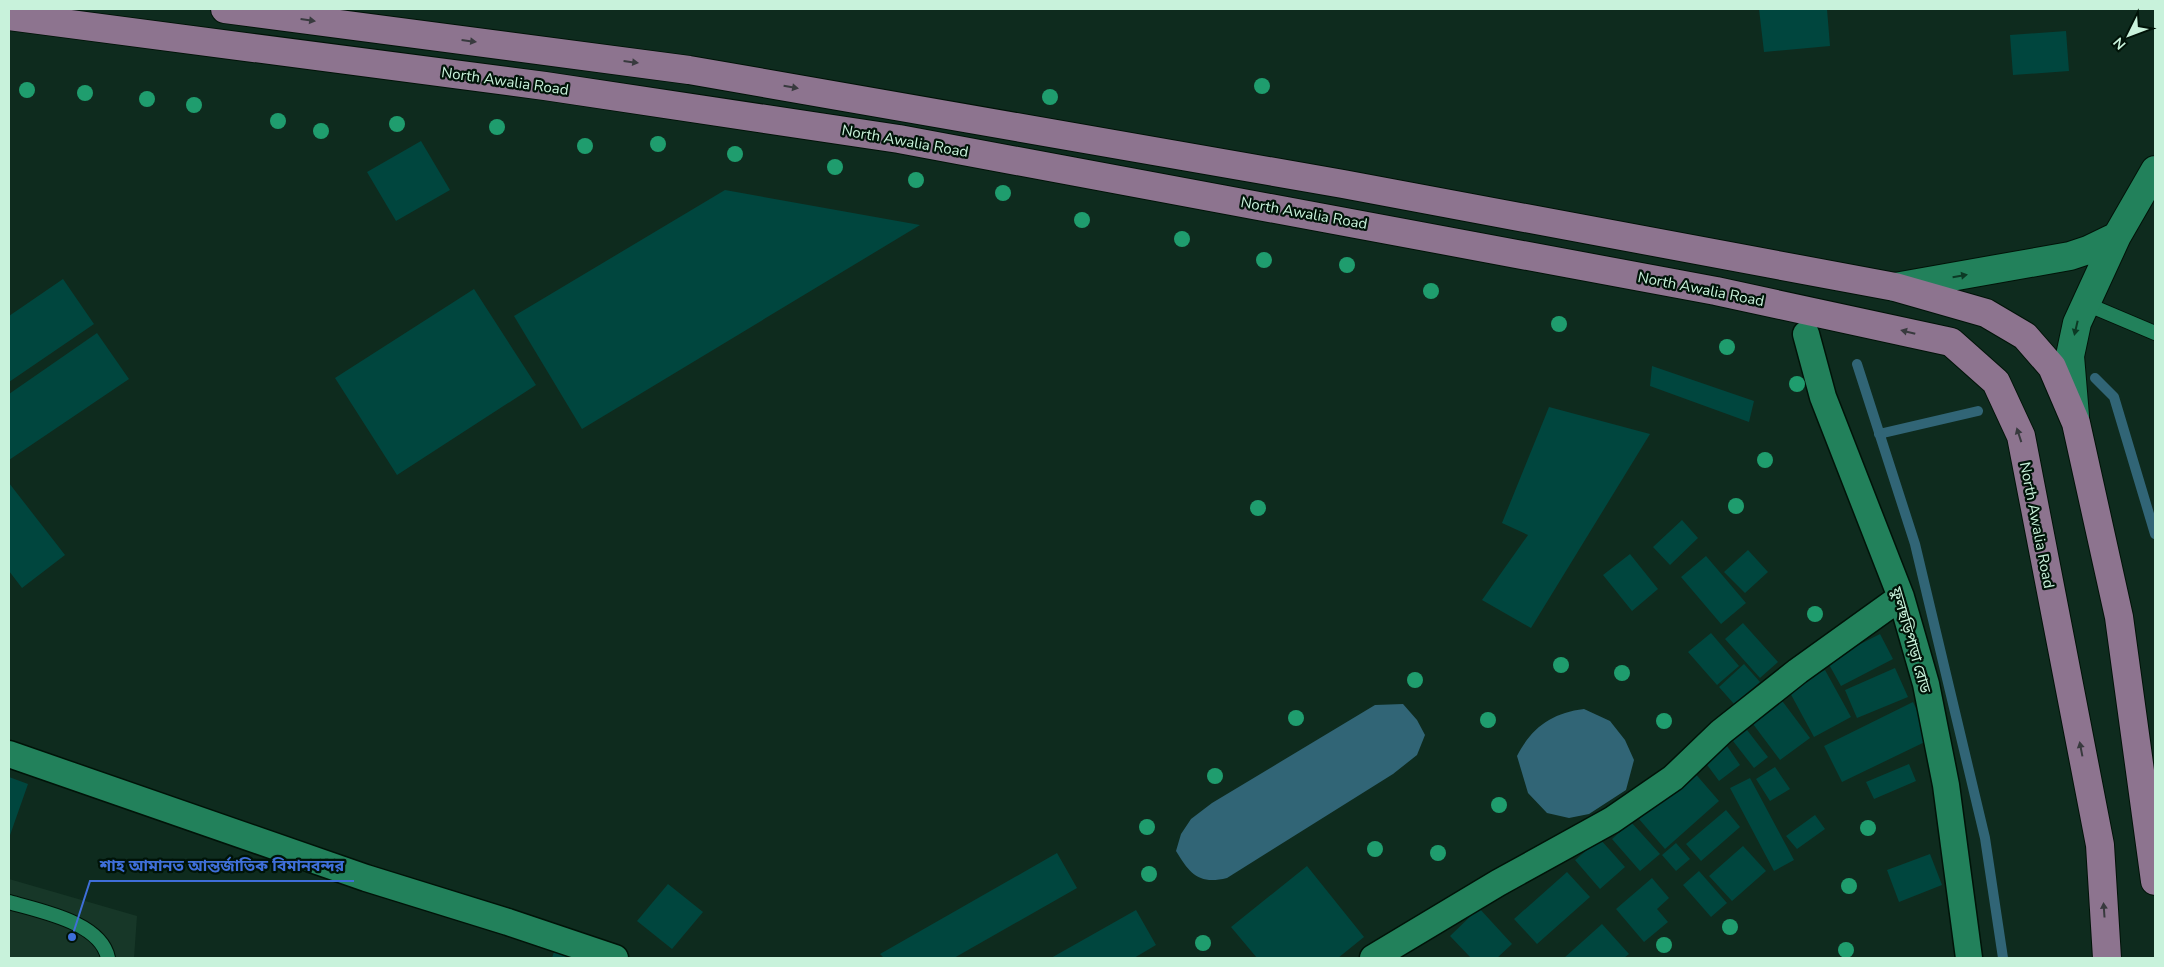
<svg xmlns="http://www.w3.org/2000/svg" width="2164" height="967" viewBox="0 0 2164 967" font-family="'Nunito Sans','Noto Sans Bengali',sans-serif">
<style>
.built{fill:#173728}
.water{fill:#316576}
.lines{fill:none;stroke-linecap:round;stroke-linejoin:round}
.stream{stroke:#316576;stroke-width:10}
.building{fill:#00463e}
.lane-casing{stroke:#001308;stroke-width:16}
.street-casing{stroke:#001308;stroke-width:29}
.secondary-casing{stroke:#001308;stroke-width:30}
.primary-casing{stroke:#001308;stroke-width:30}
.lane{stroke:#22815b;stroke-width:14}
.street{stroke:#22815b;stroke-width:26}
.secondary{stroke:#22815b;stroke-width:28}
.primary{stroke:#8d748f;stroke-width:28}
.tree{fill:#1f9d6e}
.oneway{fill:#383a3e}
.oneway2{fill:#0c3a25}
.labels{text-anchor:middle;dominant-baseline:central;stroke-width:4.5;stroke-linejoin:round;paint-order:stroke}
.street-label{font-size:15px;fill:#c8f2db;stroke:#001308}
.leader{fill:none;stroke:#3f6fd9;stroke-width:2}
.callout-dot{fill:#3f6fd9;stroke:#001308;stroke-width:2}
.callout-label{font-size:16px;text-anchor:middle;font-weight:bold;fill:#3f6fd9;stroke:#001308;stroke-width:4.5;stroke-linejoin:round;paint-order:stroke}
</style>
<rect width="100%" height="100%" fill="#0e2b1e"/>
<path class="built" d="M 9,879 L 137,916 L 134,958 L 9,958 Z"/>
<path class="water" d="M 1403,704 L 1417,720 L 1425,735 L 1417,755 L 1393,774 L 1227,878 C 1199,885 1190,874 1176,851 L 1181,834 L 1191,819 L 1212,803 L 1375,705 Z
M 1584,709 L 1610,721 L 1625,740 L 1634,760 L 1626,790 L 1589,814 L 1569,818 L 1547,813 L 1528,793 L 1517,756 C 1532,727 1552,713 1584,709 Z"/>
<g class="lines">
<path class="stream" d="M 1857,364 L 1915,544 L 1985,838 L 2003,958
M 2095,378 L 2114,397 L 2155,534
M 1879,434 L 1978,411"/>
</g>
<path class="building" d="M 1759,9 L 1827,9 L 1830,46 L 1764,52 Z
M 2066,31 L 2069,71 L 2013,75 L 2010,35 Z
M 421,141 L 450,190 L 396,221 L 367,172 Z
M 725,190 L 920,225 L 582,429 L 514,316 Z
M 63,279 L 94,324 L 9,382 L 9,316 Z
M 474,289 L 536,385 L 397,475 L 335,378 Z
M 97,333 L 129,379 L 9,460 L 9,394 Z
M 1652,366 L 1754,401 L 1749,422 L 1650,386 Z
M 1549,407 L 1650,434 L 1531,628 L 1482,600 L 1528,535 L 1502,523 Z
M 9,483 L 65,555 L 22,588 L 9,571 Z
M 1682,520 L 1698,538 L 1670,565 L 1653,547 Z
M 1748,550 L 1768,572 L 1745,593 L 1724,572 Z
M 1630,554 L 1658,589 L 1632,611 L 1603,575 Z
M 1706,556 L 1746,603 L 1721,624 L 1681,577 Z
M 1743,623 L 1778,662 L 1760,678 L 1725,639 Z
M 1711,633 L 1739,666 L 1717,685 L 1688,652 Z
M 1880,634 L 1893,659 L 1841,686 L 1827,661 Z
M 1744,664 L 1760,682 L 1734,704 L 1719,687 Z
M 1895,668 L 1908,697 L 1857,718 L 1845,690 Z
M 1825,670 L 1851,717 L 1814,737 L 1788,689 Z
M 1780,698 L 1810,738 L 1780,760 L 1750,720 Z
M 1913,702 L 1931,739 L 1842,782 L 1824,746 Z
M 1747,730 L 1768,757 L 1754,768 L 1733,741 Z
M 1727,746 L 1740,765 L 1719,781 L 1705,762 Z
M 1909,764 L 1916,781 L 1874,799 L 1866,782 Z
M 1775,767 L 1790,789 L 1770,801 L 1756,779 Z
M 1693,771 L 1719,801 L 1665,849 L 1639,819 Z
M 9,777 L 28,784 L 9,838 Z
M 1750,778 L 1794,860 L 1774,871 L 1730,788 Z
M 1726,810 L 1740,827 L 1701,861 L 1686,844 Z
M 1815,815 L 1825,829 L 1797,849 L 1786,836 Z
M 1631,822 L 1660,854 L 1640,871 L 1612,839 Z
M 1600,839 L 1625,867 L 1600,889 L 1575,860 Z
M 1676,843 L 1690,859 L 1676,871 L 1662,855 Z
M 1743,846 L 1766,871 L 1732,901 L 1709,876 Z
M 1057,853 L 1077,888 L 954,958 L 884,958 L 880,954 Z
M 1930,854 L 1942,885 L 1899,902 L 1887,870 Z
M 1307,866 L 1364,937 L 1338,958 L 1257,958 L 1231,927 Z
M 1699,871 L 1727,903 L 1711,917 L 1683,885 Z
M 1567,872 L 1590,897 L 1537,944 L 1514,919 Z
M 1652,878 L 1669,898 L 1657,909 L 1668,922 L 1644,942 L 1616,909 Z
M 668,884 L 703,912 L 672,949 L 637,921 Z
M 1479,908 L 1512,944 L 1497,958 L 1471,958 L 1450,936 Z
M 1136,910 L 1156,945 L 1134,958 L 1051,958 Z
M 1602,924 L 1629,954 L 1624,958 L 1564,958 Z
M 555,949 L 582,958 L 552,958 Z"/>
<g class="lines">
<defs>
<path id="lane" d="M 2084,303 L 2155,333
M 9,902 C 39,911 101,922 108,958"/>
<path id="street" d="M 1806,334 L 1823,397 L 1901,597 L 1926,684 L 1946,785 L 1969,958
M 9,754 L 366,878 L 508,922 L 615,958
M 1373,958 L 1498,883 L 1612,820 L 1673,778 L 1721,732 L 1798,671 L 1901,597"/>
<path id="secondary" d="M 1895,287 L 2070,256 L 2088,250 L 2117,236
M 2075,416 L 2070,356 L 2077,323 L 2117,236 L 2155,170"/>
<path id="primary" d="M 225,9 L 689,70 L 1343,184 L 1895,287 L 1986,313 L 2025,336 L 2052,367 L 2076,423 L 2119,617 L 2155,881
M 9,16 L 545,86 L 899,139 L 1716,291 L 1951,342 L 1996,382 L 2021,436 L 2100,845 L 2107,958"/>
</defs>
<use href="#lane" class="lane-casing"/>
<use href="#street" class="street-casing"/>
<use href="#secondary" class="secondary-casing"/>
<use href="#primary" class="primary-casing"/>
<use href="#lane" class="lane"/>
<use href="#street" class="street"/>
<use href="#secondary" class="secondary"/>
<use href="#primary" class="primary"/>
</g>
<g class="tree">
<circle cx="1262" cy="86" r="8"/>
<circle cx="27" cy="90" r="8"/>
<circle cx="85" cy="93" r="8"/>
<circle cx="1050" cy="97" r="8"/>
<circle cx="147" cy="99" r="8"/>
<circle cx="194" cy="105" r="8"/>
<circle cx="278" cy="121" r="8"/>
<circle cx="397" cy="124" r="8"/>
<circle cx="497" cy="127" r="8"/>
<circle cx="321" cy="131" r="8"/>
<circle cx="658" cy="144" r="8"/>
<circle cx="585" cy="146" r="8"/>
<circle cx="735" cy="154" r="8"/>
<circle cx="835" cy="167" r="8"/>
<circle cx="916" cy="180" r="8"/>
<circle cx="1003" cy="193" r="8"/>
<circle cx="1082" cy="220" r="8"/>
<circle cx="1182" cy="239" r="8"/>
<circle cx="1264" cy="260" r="8"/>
<circle cx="1347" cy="265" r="8"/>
<circle cx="1431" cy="291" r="8"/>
<circle cx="1559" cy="324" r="8"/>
<circle cx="1727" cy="347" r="8"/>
<circle cx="1797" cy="384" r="8"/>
<circle cx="1765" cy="460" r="8"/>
<circle cx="1736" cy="506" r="8"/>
<circle cx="1258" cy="508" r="8"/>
<circle cx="1815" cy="614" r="8"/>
<circle cx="1561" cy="665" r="8"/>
<circle cx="1622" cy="673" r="8"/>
<circle cx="1415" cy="680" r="8"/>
<circle cx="1296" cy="718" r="8"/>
<circle cx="1488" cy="720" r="8"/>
<circle cx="1664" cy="721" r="8"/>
<circle cx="1215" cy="776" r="8"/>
<circle cx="1499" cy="805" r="8"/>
<circle cx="1147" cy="827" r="8"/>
<circle cx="1868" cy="828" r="8"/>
<circle cx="1375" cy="849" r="8"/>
<circle cx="1438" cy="853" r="8"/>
<circle cx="1149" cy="874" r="8"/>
<circle cx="1849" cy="886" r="8"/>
<circle cx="1730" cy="927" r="8"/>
<circle cx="1203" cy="943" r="8"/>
<circle cx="1664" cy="945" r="8"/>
<circle cx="1846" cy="950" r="8"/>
</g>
<defs><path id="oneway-solid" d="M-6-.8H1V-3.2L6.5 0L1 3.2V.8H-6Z" transform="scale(1.25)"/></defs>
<g class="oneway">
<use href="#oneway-solid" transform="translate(308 20) rotate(8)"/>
<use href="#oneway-solid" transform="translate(469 41) rotate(7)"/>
<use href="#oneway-solid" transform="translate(631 62) rotate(7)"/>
<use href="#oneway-solid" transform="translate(791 87) rotate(10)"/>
<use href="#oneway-solid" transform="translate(1908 332) rotate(-166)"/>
<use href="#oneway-solid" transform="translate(2019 435) rotate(-108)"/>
<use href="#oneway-solid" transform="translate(2081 749) rotate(-101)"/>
<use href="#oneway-solid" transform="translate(2104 910) rotate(-94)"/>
</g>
<g class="oneway2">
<use href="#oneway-solid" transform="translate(1960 276) rotate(-10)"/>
<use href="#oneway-solid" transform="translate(2076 328) rotate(103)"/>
</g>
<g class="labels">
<g class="street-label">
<text transform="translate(505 81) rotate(8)">North Awalia Road</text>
<text transform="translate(905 141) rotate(10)">North Awalia Road</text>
<text transform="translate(1304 213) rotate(10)">North Awalia Road</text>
<text transform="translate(1701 289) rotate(11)">North Awalia Road</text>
<text transform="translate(2037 525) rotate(79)">North Awalia Road</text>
<text transform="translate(1911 640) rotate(74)">ফুলছড়িপাড়া রোড</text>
</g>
</g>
<path class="leader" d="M72 937L90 881H354"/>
<circle class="callout-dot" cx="72" cy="937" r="5"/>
<g class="callout-label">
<text x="222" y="871">শাহ আমানত আন্তর্জাতিক বিমানবন্দর</text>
</g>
<rect width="2164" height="967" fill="none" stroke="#c8f2db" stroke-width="20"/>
<g transform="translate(2129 35) rotate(228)" stroke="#001308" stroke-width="4" paint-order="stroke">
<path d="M0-4L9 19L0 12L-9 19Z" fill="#c8f2db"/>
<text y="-8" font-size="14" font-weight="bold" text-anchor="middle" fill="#c8f2db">N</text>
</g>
</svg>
